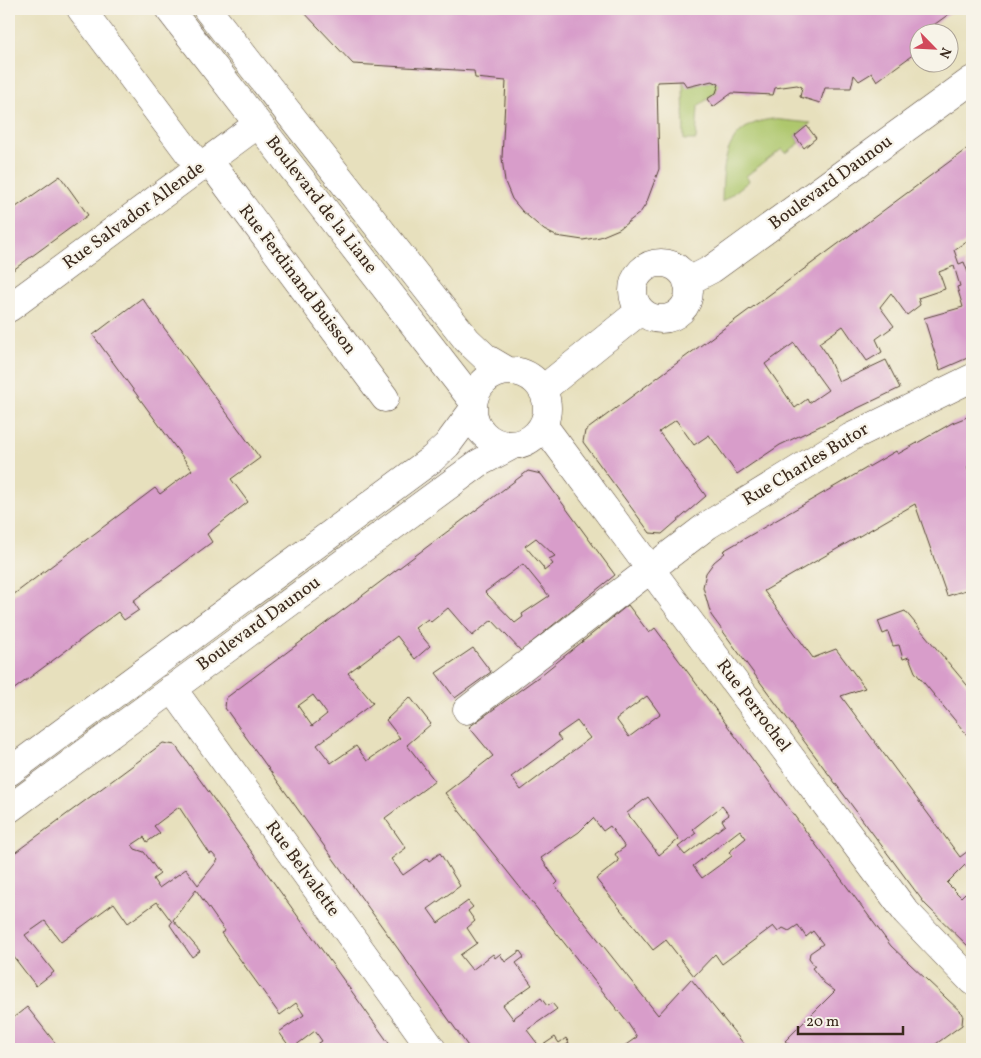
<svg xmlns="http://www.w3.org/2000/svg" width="981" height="1058" viewBox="0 0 981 1058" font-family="Vollkorn,serif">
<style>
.green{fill:#aec76d;stroke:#747846}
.building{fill:#d89dca;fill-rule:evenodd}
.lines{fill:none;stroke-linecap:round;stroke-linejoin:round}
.minor-casing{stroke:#554536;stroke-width:29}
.minor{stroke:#fff;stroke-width:28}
.labels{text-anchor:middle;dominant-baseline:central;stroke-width:4.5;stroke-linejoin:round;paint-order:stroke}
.street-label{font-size:18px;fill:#3b2a1e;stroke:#f7f3e8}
</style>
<rect width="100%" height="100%" fill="#f7f3e8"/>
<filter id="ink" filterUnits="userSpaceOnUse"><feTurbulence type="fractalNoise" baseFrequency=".02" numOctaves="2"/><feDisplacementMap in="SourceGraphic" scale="10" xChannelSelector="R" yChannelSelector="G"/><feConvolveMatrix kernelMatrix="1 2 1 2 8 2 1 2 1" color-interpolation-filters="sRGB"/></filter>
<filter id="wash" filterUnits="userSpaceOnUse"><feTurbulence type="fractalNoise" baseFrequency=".0096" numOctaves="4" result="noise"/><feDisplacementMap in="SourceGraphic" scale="20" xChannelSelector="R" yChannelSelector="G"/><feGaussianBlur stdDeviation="1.12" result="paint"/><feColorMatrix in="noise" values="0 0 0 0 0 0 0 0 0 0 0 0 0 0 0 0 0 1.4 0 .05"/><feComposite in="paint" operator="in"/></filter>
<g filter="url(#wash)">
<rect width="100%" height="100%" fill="#e7e0bd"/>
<path class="green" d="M 683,81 L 688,87 L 712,81 L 719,84 L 716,93 L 698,106 L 696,140 L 684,140 Z
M 772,119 L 811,123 L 795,136 L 800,143 L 786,153 L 782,149 L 746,176 L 749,181 L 722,202 C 723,162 724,125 772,119 Z"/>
<g id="blocks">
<path class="building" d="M 301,9 L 956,9 L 924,32 L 918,32 L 918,51 L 877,81 L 872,73 L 859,81 L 854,75 L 851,88 L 825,88 L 820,103 L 800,97 L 802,87 L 797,85 L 775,88 L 773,95 L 732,93 L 713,107 L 707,99 L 716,93 L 719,84 L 712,81 L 687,87 L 683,81 L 657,82 L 659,169 L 646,204 L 640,213 L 619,229 L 600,237 L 583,240 L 556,236 L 544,230 L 522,211 L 512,199 L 505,182 L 502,158 L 506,81 L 475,78 L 474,71 L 353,64 Z
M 807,126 L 816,138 L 804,148 L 795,136 Z
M 972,145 L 972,246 L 968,240 L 954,250 L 959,264 L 964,262 L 972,283 L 972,356 L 940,370 L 924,318 L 963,307 L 957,287 L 960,286 L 954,266 L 939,272 L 945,289 L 918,298 L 920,305 L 907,315 L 891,293 L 880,307 L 894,326 L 876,339 L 882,352 L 867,361 L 843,326 L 819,343 L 826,353 L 839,382 L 886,360 L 900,388 L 780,445 L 737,474 L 709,435 L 694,445 L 676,420 L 659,432 L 706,496 L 662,534 L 650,533 L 583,442 L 585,431 ZM 794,343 L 828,390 L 809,403 L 807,399 L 795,408 L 765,364 Z
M 60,176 L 88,215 L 9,273 L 9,212 Z
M 142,298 L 260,458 L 231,479 L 248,502 L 207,534 L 212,542 L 133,601 L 139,610 L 124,620 L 118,612 L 9,693 L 9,598 L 155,488 L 160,494 L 192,470 L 93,335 Z
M 972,415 L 972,465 L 967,467 L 972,481 L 972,588 L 947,596 L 915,504 L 764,591 L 813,658 L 836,649 L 865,688 L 841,696 L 960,857 L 972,848 L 972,874 L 965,865 L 947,883 L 961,897 L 965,893 L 969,897 L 972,893 L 972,950 L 925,904 L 749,667 L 711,615 L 703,587 L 706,573 L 714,562 L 725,553 L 723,551 L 896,451 L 898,454 L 952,423 Z
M 528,471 L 541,474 L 615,575 L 521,651 L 492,620 L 472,636 L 448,608 L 431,622 L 428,619 L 415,628 L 430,646 L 415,659 L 397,636 L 348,673 L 373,703 L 317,745 L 331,763 L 356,746 L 367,761 L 400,738 L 386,720 L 410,697 L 431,724 L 407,745 L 435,781 L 385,818 L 406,848 L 391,859 L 403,875 L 427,858 L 429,861 L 440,853 L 460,886 L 428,909 L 438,923 L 468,901 L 473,907 L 468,911 L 475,921 L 467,928 L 477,943 L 460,955 L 472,970 L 493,954 L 495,958 L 500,954 L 505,962 L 520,951 L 524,957 L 516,963 L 532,985 L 503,1005 L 514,1020 L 515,1017 L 541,998 L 547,1006 L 552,1003 L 557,1009 L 527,1030 L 540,1047 L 555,1037 L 559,1043 L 566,1038 L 569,1043 L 562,1048 L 564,1049 L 470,1049 L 225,708 L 226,698 ZM 536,538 L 555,556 L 549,559 L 553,564 L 544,571 L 543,567 L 525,546 ZM 523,564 L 549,596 L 522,614 L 523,617 L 515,623 L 485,592 ZM 313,695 L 327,714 L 312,726 L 298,706 Z
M 628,605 L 649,633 L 655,628 L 891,946 L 963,1014 L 962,1025 L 929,1049 L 795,1049 L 785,1041 L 835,991 L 824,983 L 812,968 L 815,966 L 809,958 L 810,953 L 823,944 L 813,931 L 806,937 L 798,925 L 789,931 L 783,928 L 778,932 L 773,926 L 722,964 L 715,954 L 694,976 L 666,940 L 653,950 L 596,879 L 619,861 L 615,854 L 625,847 L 610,826 L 603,831 L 593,818 L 579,832 L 541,858 L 558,882 L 555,885 L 658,1015 L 691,979 L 748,1049 L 620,1049 L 637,1037 L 627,1022 L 445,793 L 493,756 L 469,727 L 541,675 ZM 647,696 L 660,714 L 629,737 L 616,719 ZM 577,721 L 590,738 L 521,790 L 511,777 L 561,740 L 557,735 ZM 648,797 L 679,839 L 659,855 L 627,813 ZM 722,806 L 729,815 L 722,820 L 725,825 L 685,855 L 678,847 L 696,833 L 693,829 ZM 740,830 L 746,838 L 729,852 L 732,856 L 702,878 L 693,866 Z
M 905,611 L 972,691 L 972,741 L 915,672 L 909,657 L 903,659 L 899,645 L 893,646 L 888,632 L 883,634 L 878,621 Z
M 473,648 L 491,672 L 455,698 L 436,673 Z
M 163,743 L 175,745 L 393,1049 L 310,1049 L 322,1041 L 315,1031 L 291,1049 L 279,1032 L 304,1015 L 296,1003 L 280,1015 L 221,933 L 225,931 L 196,890 L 173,920 L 200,951 L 192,957 L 170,925 L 172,922 L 157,902 L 128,923 L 114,903 L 61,942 L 45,921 L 25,935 L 54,972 L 36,986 L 13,956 L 9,959 L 9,857 ZM 179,807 L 210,854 L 212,853 L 218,860 L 198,885 L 186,869 L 159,888 L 153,879 L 160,874 L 144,852 L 135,849 L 132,845 L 144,837 L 147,842 L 160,833 L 154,826 Z
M 27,1007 L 60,1049 L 9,1049 L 9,1021 Z"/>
</g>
</g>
<g filter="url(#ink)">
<use href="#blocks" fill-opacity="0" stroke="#554536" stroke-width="1"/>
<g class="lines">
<defs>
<path id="minor" d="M 81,9 L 200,168
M 169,9 L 473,401
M 207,9 L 467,340 L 486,358 L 508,371
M 209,161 L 385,398
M633 291a28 28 0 1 1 56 0a28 28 0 1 1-56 0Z
M 687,282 L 712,269 L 972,80
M 9,308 L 258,124
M473 408a37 37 0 1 1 74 0a37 37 0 1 1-74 0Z
M 542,390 L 640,311
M 543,425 L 906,912 L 972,981
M 172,688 L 432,1049
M 467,710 L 708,525 L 851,437 L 972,378
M 9,772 L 432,459 L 447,445 L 473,410
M 9,809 L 479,463 L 513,445"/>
</defs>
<use href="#minor" class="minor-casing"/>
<use href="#minor" class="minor"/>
</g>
</g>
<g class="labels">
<g class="street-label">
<text transform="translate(831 183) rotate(-36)">Boulevard Daunou</text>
<text transform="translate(321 205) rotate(52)">Boulevard de la Liane</text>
<text transform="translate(134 216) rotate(-36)">Rue Salvador Allende</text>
<text transform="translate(297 280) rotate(53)">Rue Ferdinand Buisson</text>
<text transform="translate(806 465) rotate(-31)">Rue Charles Butor</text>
<text transform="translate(259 624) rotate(-36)">Boulevard Daunou</text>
<text transform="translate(753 706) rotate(53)">Rue Perrochel</text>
<text transform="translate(302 869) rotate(54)">Rue Belvalette</text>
</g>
</g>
<rect width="981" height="1058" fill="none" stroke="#f7f3e8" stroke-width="30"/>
<g transform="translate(934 48) rotate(114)"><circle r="24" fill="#f7f3e8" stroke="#aca397"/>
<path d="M0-4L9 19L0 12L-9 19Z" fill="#d1495b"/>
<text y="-8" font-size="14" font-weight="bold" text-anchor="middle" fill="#3b2a1e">N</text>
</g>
<path d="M798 1026v8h105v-8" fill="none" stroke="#3b2a1e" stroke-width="2.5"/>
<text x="806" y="1026" font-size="15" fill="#3b2a1e" stroke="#f7f3e8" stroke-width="4" paint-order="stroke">20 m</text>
</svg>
